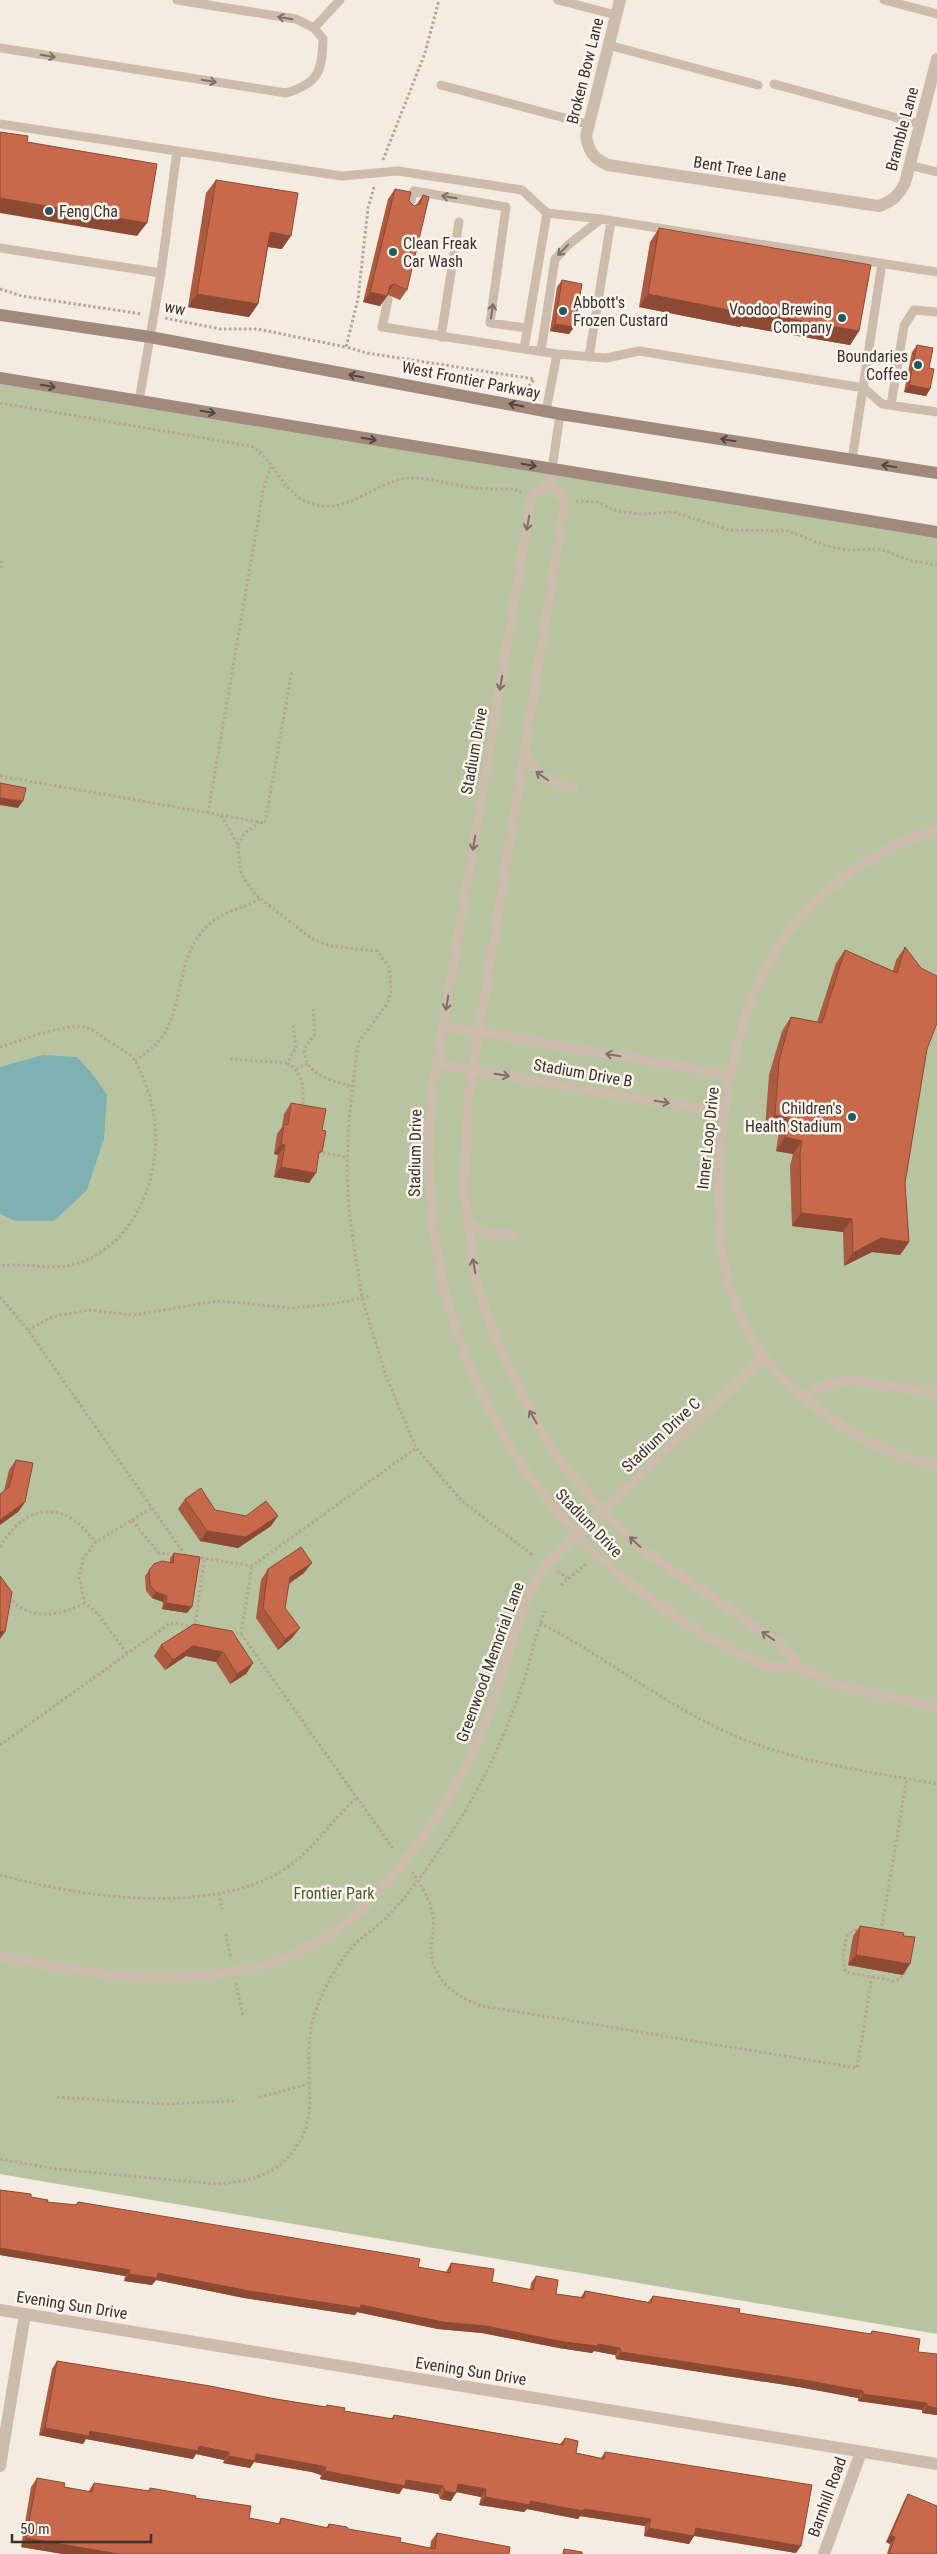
<svg xmlns="http://www.w3.org/2000/svg" width="937" height="2554" viewBox="0 0 937 2554" font-family="'Roboto Condensed',sans-serif">
<style>
.green{fill:#b8c4a0}
.water{fill:#7fb0b2}
.lines{fill:none;stroke-linecap:round;stroke-linejoin:round}
.path{stroke:#b9a596;stroke-width:3;stroke-dasharray:2.5 2.5;stroke-linecap:butt}
.lane{stroke:#cdbbac;stroke-width:9}
.street{stroke:#cdbbac;stroke-width:12}
.secondary{stroke:#a18a7d;stroke-width:12}
.wall{fill:#ac5a40}
.shaded-wall{fill:#8c4a34}
.building{fill:#c8694b;stroke:#8c4a34}
.oneway{stroke:#7d6f65}
.oneway2{stroke:#544640}
.poi-dot{fill:#1f5a5e;stroke:#fbf5ee;stroke-width:2}
.labels{text-anchor:middle;dominant-baseline:central;stroke-width:5;stroke-linejoin:round;paint-order:stroke}
.street-label{font-size:16px;fill:#3b302b;stroke:#fbf5ee}
.poi-label{font-size:16px;fill:#3b302b;stroke:#fbf5ee;text-anchor:start}
.park-label{font-size:16px;fill:#4a5a2e;stroke:#fbf5ee}
</style>
<rect width="100%" height="100%" fill="#f4ebe1"/>
<path class="green" d="M 0,384 L 937,534 L 937,2334 L 0,2174 Z"/>
<path class="water" d="M 43,1055 L 77,1057 L 94,1076 L 107,1095 L 104,1139 L 87,1190 L 54,1221 L 16,1221 L 0,1214 L 0,1067 Z"/>
<g class="lines">
<path class="path" d="M 383,160 L 425,53 L 439,0
M 374,187 L 368,208 L 358,299 L 346,347 L 367,353 L 534,379 L 525,392
M 0,289 L 22,296 L 142,314
M 165,318 L 220,329 L 258,329 L 346,347
M 0,403 L 251,446 C 276,460 281,493 310,503 C 345,516 369,486 402,479 C 423,475 442,483 462,486 C 479,489 497,489 515,489 L 521,492
M 576,501 L 597,502 L 616,511 L 641,514 L 673,512 L 729,530 L 789,531 L 824,545 L 846,550 L 880,549 L 912,561 L 937,565
M 0,568 L 2,559
M 0,776 L 221,815 L 238,845 L 241,874 L 256,895 L 312,939 L 331,946 L 377,951 L 389,967 L 391,992 L 387,1004 L 358,1043 L 349,1119 L 347,1169 L 349,1212 L 362,1298 L 386,1376 L 416,1448 L 461,1500 L 534,1556
M 208,813 L 263,491 L 271,467
M 221,815 L 265,823 L 292,670
M 238,845 L 244,834 L 259,822
M 313,1009 L 315,1034 L 304,1049 C 305,1075 331,1081 352,1086
M 0,1047 C 23,1040 61,1024 84,1027 C 94,1029 105,1039 113,1044 C 119,1048 127,1052 132,1057 C 140,1067 144,1079 148,1091 C 169,1153 146,1239 79,1263 C 53,1272 26,1262 0,1266
M 230,1059 L 287,1063 L 296,1048 L 293,1026
M 135,1061 C 146,1053 158,1045 165,1032 C 184,1000 176,958 207,926 C 223,910 242,910 261,898
M 287,1063 C 305,1074 303,1088 303,1107
M 296,1069 L 307,1064
M 318,1152 L 347,1157
M 0,1297 L 28,1330 L 185,1555
M 28,1330 L 52,1317 L 88,1310 L 134,1315 L 218,1301 L 291,1308 L 333,1304 L 371,1296
M 132,1520 L 152,1508
M 0,1547 C 15,1519 44,1500 74,1520 C 82,1526 89,1535 96,1542
M 196,1557 L 252,1566 L 416,1448
M 558,1571 L 567,1578
M 561,1585 L 586,1564
M 9,1597 C 31,1622 58,1616 85,1603
M 540,1623 C 606,1657 663,1704 731,1734 C 797,1763 867,1771 937,1784
M 195,1627 L 204,1559
M 231,1633 L 241,1634 L 252,1566
M 241,1634 L 394,1850
M 127,1653 L 98,1614 L 85,1603 L 79,1578 L 83,1559 L 96,1542 L 132,1520 L 159,1553 L 177,1555
M 0,1745 L 170,1623 L 193,1626
M 412,1872 C 421,1885 430,1899 433,1916 C 435,1928 431,1939 431,1951 C 432,1980 458,1999 483,2006 L 857,2068 L 872,1977
M 0,1875 C 81,1897 210,1917 285,1869 C 314,1850 332,1819 358,1797
M 219,1893 L 222,1909
M 855,1930 L 911,1939 L 905,1972 L 900,1979 L 894,1981 L 846,1972 C 841,1960 844,1946 848,1934 Z
M 881,1931 L 907,1778
M 226,1934 L 231,1959
M 236,1983 L 243,2017
M 57,2097 L 163,2104 L 234,2101
M 259,2097 L 309,2084
M 0,2159 L 56,2169 L 216,2184 C 244,2182 272,2177 291,2154 C 319,2120 307,2089 309,2049 C 309,2033 313,2017 319,2002 C 328,1980 341,1958 358,1941 C 367,1933 378,1926 387,1917 C 413,1890 434,1858 455,1827 C 485,1781 507,1731 524,1680 C 531,1657 536,1633 545,1611"/>
<path class="lane" d="M 558,0 L 616,15
M 884,0 L 937,14
M 314,28 L 340,0
M 608,45 L 758,85
M 0,48 L 286,93 C 319,83 322,72 323,39 L 314,28 L 296,19 L 177,0
M 774,84 L 920,124
M 441,85 L 587,124
M 0,124 L 177,151 L 161,273 L 139,401
M 177,151 L 342,176 L 398,171 L 522,190 L 547,213 L 524,349
M 909,165 L 937,172
M 408,210 L 414,191 L 506,207 L 490,323 L 527,328
M 547,213 L 601,219 L 937,272
M 0,248 L 161,273
M 388,300 L 382,327 L 557,354
M 441,337 L 459,222
M 541,351 L 555,259 L 568,245 L 601,219
M 589,357 L 611,221
M 891,405 L 904,326 L 914,310 L 937,312
M 546,411 L 557,354 L 606,358 L 639,351 L 864,388 L 882,404 L 937,412
M 560,414 L 550,483 L 532,496 L 432,1092 C 410,1293 495,1493 663,1608 C 693,1628 734,1655 769,1666 C 780,1669 793,1666 804,1670 C 815,1674 825,1681 837,1684 C 869,1694 903,1701 937,1706
M 852,460 L 882,263
M 550,483 L 565,501 L 468,1100 L 465,1193 L 476,1281 L 497,1342 L 531,1414 L 553,1451 L 574,1478 L 602,1511 L 639,1547 L 780,1644 L 803,1669
M 525,749 C 535,778 546,780 574,788
M 937,828 C 881,849 838,874 798,920 C 754,970 736,1037 726,1102 C 713,1187 710,1285 765,1358 C 779,1377 798,1393 817,1408 C 852,1436 892,1456 937,1466
M 443,1026 L 730,1075
M 436,1064 L 724,1113
M 467,1220 C 481,1236 494,1236 514,1235
M 805,1398 C 817,1386 832,1382 849,1380 L 937,1393
M 0,1956 C 99,1979 229,1995 320,1941 C 355,1920 380,1892 405,1861 C 434,1824 459,1784 478,1741 C 488,1717 497,1693 504,1668 C 516,1630 524,1596 547,1564 L 764,1357"/>
<path class="street" d="M 620,0 L 586,136 C 589,152 593,158 608,165 L 879,206 C 893,201 898,196 905,183 L 937,59
M 0,2310 L 937,2464
M 0,2466 L 25,2314
M 824,2554 L 861,2452"/>
<path class="secondary" d="M 0,315 L 150,337 L 560,414 L 937,473
M 0,378 L 937,532"/>
</g>
<path class="wall" d="M 216,180 L 282,249 L 268,247 L 258,304 L 249,317 L 188,307 L 206,193 Z
M 395,189 L 409,201 L 414,206 L 416,205 L 423,195 L 407,290 L 400,300 L 388,295 L 380,306 L 363,302 L 388,199 Z
M 659,228 L 859,331 L 850,345 L 741,326 L 740,327 L 639,307 L 650,242 Z
M 562,280 L 574,327 L 569,334 L 550,331 L 557,287 Z
M 917,345 L 929,368 L 930,389 L 926,396 L 904,392 L 912,352 Z
M 905,947 L 927,1049 L 905,1183 L 909,1242 L 900,1255 L 872,1252 L 844,1266 L 843,1232 L 792,1226 L 790,1166 L 793,1154 L 776,1151 L 779,1131 L 765,1128 L 769,1075 L 782,1031 L 791,1017 L 817,1022 L 836,963 L 845,950 L 893,971 L 896,960 Z
M 291,1103 L 318,1158 L 309,1183 L 274,1177 L 278,1155 L 274,1154 L 277,1134 L 282,1127 L 284,1114 Z
M 16,1460 L 25,1502 L 18,1512 L 4,1491 L 9,1470 Z
M 185,1499 L 215,1510 L 271,1526 L 238,1548 L 200,1541 L 178,1509 Z
M 174,1553 L 187,1613 L 162,1609 L 163,1602 L 152,1598 L 146,1591 L 145,1576 L 154,1564 L 170,1562 L 170,1558 Z
M 268,1569 L 304,1573 L 289,1584 L 285,1608 L 292,1638 L 278,1650 L 256,1618 L 261,1580 Z
M 194,1624 L 253,1663 L 246,1674 L 230,1684 L 216,1662 L 186,1656 L 165,1670 L 154,1656 L 161,1645 Z
M 860,1926 L 903,1975 L 848,1965 L 853,1936 Z
M 0,2190 L 47,2202 L 75,2205 L 78,2202 L 446,2272 L 451,2263 L 492,2282 L 530,2290 L 531,2283 L 536,2276 L 556,2294 L 581,2297 L 585,2291 L 648,2302 L 653,2296 L 739,2313 L 870,2334 L 872,2331 L 918,2352 L 937,2354 L 937,2415 L 922,2413 L 922,2410 L 858,2401 L 858,2398 L 799,2387 L 616,2359 L 615,2355 L 594,2351 L 592,2353 L 559,2348 L 482,2333 L 438,2329 L 357,2312 L 355,2315 L 244,2298 L 156,2280 L 152,2285 L 124,2281 L 125,2276 L 0,2255 Z
M 57,2361 L 276,2399 L 325,2407 L 327,2405 L 344,2411 L 391,2419 L 394,2415 L 560,2444 L 565,2438 L 576,2453 L 601,2458 L 605,2452 L 796,2553 L 694,2536 L 689,2544 L 644,2536 L 645,2526 L 580,2516 L 578,2519 L 527,2509 L 524,2512 L 479,2505 L 481,2497 L 456,2492 L 451,2501 L 440,2499 L 438,2494 L 403,2488 L 399,2494 L 320,2479 L 321,2475 L 312,2472 L 254,2462 L 250,2468 L 223,2463 L 224,2460 L 196,2454 L 193,2459 L 86,2439 L 83,2444 L 39,2435 L 52,2369 Z
M 37,2478 L 64,2487 L 88,2492 L 94,2483 L 148,2491 L 150,2488 L 195,2498 L 249,2518 L 278,2524 L 281,2518 L 326,2528 L 329,2524 L 400,2542 L 430,2548 L 431,2541 L 437,2533 L 509,2554 L 63,2554 L 21,2547 L 31,2487 Z
M 908,2494 L 937,2554 L 887,2554 L 890,2544 L 886,2542 L 904,2501 Z"/>
<path class="shaded-wall" d="M 0,198 L 147,223 L 137,236 L 0,213 Z
M 270,232 L 291,236 L 282,249 L 261,246 Z
M 394,284 L 387,294 L 387,296 L 380,306 L 363,302 L 370,292 L 390,286 Z
M 197,294 L 258,304 L 249,317 L 188,307 Z
M 648,294 L 859,331 L 850,345 L 741,326 L 740,327 L 639,307 Z
M 555,324 L 574,327 L 569,334 L 550,331 Z
M 909,385 L 930,389 L 926,396 L 904,392 Z
M 0,798 L 23,801 L 18,808 L 0,805 Z
M 775,1115 L 788,1118 L 779,1131 L 765,1128 Z
M 785,1137 L 802,1141 L 793,1154 L 776,1151 Z
M 281,1144 L 285,1145 L 278,1155 L 274,1154 Z
M 281,1167 L 316,1173 L 309,1183 L 274,1177 Z
M 801,1213 L 852,1219 L 843,1232 L 792,1226 Z
M 881,1238 L 909,1242 L 900,1255 L 872,1252 L 844,1266 L 853,1253 Z
M 25,1502 L 18,1512 L 0,1525 L 0,1520 Z
M 278,1516 L 271,1526 L 238,1548 L 200,1541 L 207,1531 Z
M 312,1563 L 304,1573 L 283,1587 L 290,1577 Z
M 156,1592 L 167,1596 L 163,1602 L 152,1598 Z
M 166,1603 L 192,1607 L 187,1613 L 162,1609 Z
M 300,1628 L 292,1638 L 278,1650 L 285,1639 Z
M 0,1631 L 5,1632 L 0,1639 Z
M 193,1646 L 223,1652 L 216,1662 L 186,1656 L 165,1670 L 173,1660 Z
M 253,1663 L 246,1674 L 230,1684 L 237,1674 Z
M 856,1955 L 910,1964 L 903,1975 L 848,1965 Z
M 0,2248 L 130,2270 L 125,2276 L 0,2255 Z
M 158,2273 L 361,2305 L 620,2348 L 615,2355 L 594,2351 L 592,2353 L 559,2348 L 482,2333 L 438,2329 L 357,2312 L 355,2315 L 244,2298 L 156,2280 L 152,2285 L 124,2281 L 129,2274 Z
M 621,2352 L 804,2380 L 863,2391 L 858,2398 L 799,2387 L 616,2359 Z
M 863,2394 L 927,2403 L 922,2410 L 858,2401 Z
M 927,2406 L 937,2408 L 937,2415 L 922,2413 Z
M 45,2428 L 90,2431 L 199,2446 L 229,2452 L 224,2460 L 196,2454 L 193,2459 L 86,2439 L 83,2444 L 39,2435 Z
M 256,2454 L 317,2465 L 326,2467 L 321,2475 L 312,2472 L 254,2462 L 250,2468 L 223,2463 L 229,2456 Z
M 325,2471 L 406,2480 L 443,2486 L 438,2494 L 403,2488 L 399,2494 L 320,2479 Z
M 458,2484 L 486,2489 L 481,2497 L 452,2491 Z
M 445,2491 L 456,2493 L 451,2501 L 440,2499 Z
M 485,2497 L 530,2501 L 651,2519 L 645,2526 L 580,2516 L 578,2519 L 527,2509 L 524,2512 L 479,2505 Z
M 649,2528 L 694,2536 L 689,2544 L 644,2536 Z
M 696,2528 L 801,2546 L 796,2553 L 690,2535 Z
M 891,2535 L 895,2537 L 890,2544 L 886,2542 Z
M 26,2538 L 118,2554 L 63,2554 L 21,2547 Z"/>
<path class="building" d="M 0,132 L 28,136 L 27,142 L 157,164 L 147,223 L 0,198 Z
M 216,180 L 298,193 L 291,236 L 270,232 L 258,304 L 197,294 Z
M 395,189 L 411,192 L 409,201 L 414,206 L 420,204 L 423,195 L 429,197 L 407,290 L 394,284 L 390,286 L 387,296 L 370,292 Z
M 659,228 L 871,265 L 859,331 L 750,312 L 749,314 L 648,294 Z
M 562,280 L 582,284 L 574,327 L 555,324 Z
M 917,345 L 933,348 L 929,368 L 934,369 L 930,389 L 909,385 Z
M 0,783 L 26,788 L 23,801 L 0,798 Z
M 905,947 L 921,968 L 937,976 L 937,1023 L 927,1049 L 905,1183 L 909,1242 L 881,1238 L 853,1253 L 852,1219 L 801,1213 L 800,1153 L 802,1141 L 785,1137 L 788,1118 L 775,1115 L 779,1061 L 791,1017 L 822,1023 L 845,950 L 897,973 Z
M 291,1103 L 326,1109 L 322,1130 L 326,1131 L 322,1152 L 319,1152 L 316,1173 L 281,1167 L 285,1145 L 281,1144 L 284,1124 L 288,1125 Z
M 16,1460 L 33,1463 L 25,1502 L 0,1520 L 0,1494 L 9,1487 Z
M 201,1488 L 215,1510 L 246,1516 L 266,1501 L 278,1516 L 246,1537 L 207,1531 L 185,1499 Z
M 301,1547 L 312,1563 L 290,1577 L 285,1608 L 300,1628 L 285,1639 L 263,1608 L 268,1569 Z
M 174,1553 L 200,1557 L 192,1607 L 166,1603 L 167,1596 L 156,1592 L 150,1585 L 149,1570 L 154,1564 L 162,1561 L 173,1563 Z
M 0,1576 L 12,1592 L 5,1632 L 0,1631 Z
M 194,1624 L 232,1631 L 253,1663 L 237,1674 L 223,1652 L 193,1646 L 173,1660 L 161,1645 Z
M 860,1926 L 904,1933 L 903,1936 L 915,1937 L 910,1964 L 856,1955 Z
M 0,2190 L 31,2194 L 31,2197 L 48,2200 L 47,2202 L 77,2205 L 78,2202 L 420,2259 L 418,2267 L 450,2273 L 451,2263 L 494,2269 L 492,2282 L 533,2290 L 536,2276 L 558,2280 L 556,2294 L 584,2298 L 585,2291 L 651,2303 L 653,2296 L 740,2309 L 739,2313 L 871,2334 L 872,2331 L 920,2339 L 918,2352 L 937,2354 L 937,2408 L 927,2406 L 927,2403 L 863,2394 L 863,2391 L 804,2380 L 621,2352 L 620,2348 L 598,2344 L 597,2346 L 564,2342 L 486,2326 L 443,2322 L 361,2305 L 360,2308 L 249,2291 L 158,2273 L 157,2278 L 129,2274 L 130,2270 L 0,2248 Z
M 57,2361 L 210,2386 L 276,2399 L 326,2407 L 327,2405 L 345,2408 L 344,2411 L 393,2419 L 394,2415 L 563,2445 L 565,2438 L 578,2441 L 576,2453 L 604,2459 L 605,2452 L 812,2485 L 801,2546 L 696,2528 L 694,2536 L 649,2528 L 651,2519 L 584,2509 L 583,2511 L 530,2501 L 530,2505 L 485,2497 L 486,2489 L 458,2484 L 456,2493 L 445,2491 L 443,2486 L 406,2480 L 405,2486 L 325,2471 L 326,2467 L 317,2465 L 256,2454 L 255,2461 L 229,2456 L 229,2452 L 199,2446 L 198,2451 L 90,2431 L 89,2436 L 45,2428 Z
M 37,2478 L 65,2483 L 64,2487 L 92,2492 L 94,2483 L 150,2491 L 150,2488 L 196,2496 L 195,2498 L 251,2506 L 249,2518 L 280,2524 L 281,2518 L 328,2528 L 329,2524 L 347,2527 L 348,2529 L 401,2538 L 400,2542 L 435,2549 L 437,2533 L 510,2547 L 509,2554 L 118,2554 L 26,2538 Z
M 908,2494 L 937,2506 L 937,2554 L 889,2554 L 895,2537 L 891,2535 Z
M 564,2549 L 582,2552 L 582,2554 L 563,2554 Z"/>
<defs><path id="oneway-shaft" d="M-6 0H5M1.5-3L5.5 0L1.5 3" fill="none" stroke-width="1.6" stroke-linecap="round" stroke-linejoin="round" transform="scale(1.25)"/></defs>
<g class="oneway">
<use href="#oneway-shaft" transform="translate(285 18) rotate(-171)"/>
<use href="#oneway-shaft" transform="translate(48 56) rotate(9)"/>
<use href="#oneway-shaft" transform="translate(209 81) rotate(9)"/>
<use href="#oneway-shaft" transform="translate(449 197) rotate(-171)"/>
<use href="#oneway-shaft" transform="translate(563 250) rotate(134)"/>
<use href="#oneway-shaft" transform="translate(492 311) rotate(-82)"/>
<use href="#oneway-shaft" transform="translate(528 523) rotate(100)"/>
<use href="#oneway-shaft" transform="translate(501 683) rotate(100)"/>
<use href="#oneway-shaft" transform="translate(542 776) rotate(-145)"/>
<use href="#oneway-shaft" transform="translate(474 843) rotate(100)"/>
<use href="#oneway-shaft" transform="translate(447 1003) rotate(100)"/>
<use href="#oneway-shaft" transform="translate(613 1055) rotate(-170)"/>
<use href="#oneway-shaft" transform="translate(502 1075) rotate(10)"/>
<use href="#oneway-shaft" transform="translate(662 1102) rotate(10)"/>
<use href="#oneway-shaft" transform="translate(474 1266) rotate(-101)"/>
<use href="#oneway-shaft" transform="translate(533 1417) rotate(-120)"/>
<use href="#oneway-shaft" transform="translate(635 1542) rotate(-137)"/>
<use href="#oneway-shaft" transform="translate(768 1636) rotate(-146)"/>
</g>
<g class="oneway2">
<use href="#oneway-shaft" transform="translate(356 376) rotate(-169)"/>
<use href="#oneway-shaft" transform="translate(48 386) rotate(9)"/>
<use href="#oneway-shaft" transform="translate(516 405) rotate(-169)"/>
<use href="#oneway-shaft" transform="translate(208 412) rotate(9)"/>
<use href="#oneway-shaft" transform="translate(369 439) rotate(9)"/>
<use href="#oneway-shaft" transform="translate(728 440) rotate(-171)"/>
<use href="#oneway-shaft" transform="translate(529 465) rotate(9)"/>
<use href="#oneway-shaft" transform="translate(889 466) rotate(-171)"/>
</g>
<g class="poi-dot">
<circle cx="49" cy="211" r="5"/>
<circle cx="393" cy="252" r="5"/>
<circle cx="563" cy="311" r="5"/>
<circle cx="842" cy="318" r="5"/>
<circle cx="918" cy="365" r="5"/>
<circle cx="852" cy="1117" r="5"/>
</g>
<g class="labels">
<g class="street-label">
<text transform="translate(585 71) rotate(-76)">Broken Bow Lane</text>
<text transform="translate(902 129) rotate(-75)">Bramble Lane</text>
<text transform="translate(740 169) rotate(9)">Bent Tree Lane</text>
<text transform="translate(175 308) rotate(11)">ww</text>
<text transform="translate(471 380) rotate(11)">West Frontier Parkway</text>
<text transform="translate(474 751) rotate(-80)">Stadium Drive</text>
<text transform="translate(583 1073) rotate(10)">Stadium Drive B</text>
<text transform="translate(708 1138) rotate(-84)">Inner Loop Drive</text>
<text transform="translate(415 1153) rotate(-89)">Stadium Drive</text>
<text transform="translate(661 1435) rotate(-43)">Stadium Drive C</text>
<text transform="translate(589 1523) rotate(46)">Stadium Drive</text>
<text transform="translate(490 1662) rotate(-70)">Greenwood Memorial Lane</text>
<text transform="translate(72 2305) rotate(9)">Evening Sun Drive</text>
<text transform="translate(471 2371) rotate(9)">Evening Sun Drive</text>
<text transform="translate(827 2497) rotate(-70)">Barnhill Road</text>
</g>
<g class="poi-label">
<text x="59" y="211">Feng Cha</text>
<text x="403" y="243">Clean Freak<tspan x="403" dy="18">Car Wash</tspan></text>
<text x="573" y="302">Abbott's<tspan x="573" dy="18">Frozen Custard</tspan></text>
<text x="832" y="309" text-anchor="end">Voodoo Brewing<tspan x="832" dy="18">Company</tspan></text>
<text x="908" y="356" text-anchor="end">Boundaries<tspan x="908" dy="18">Coffee</tspan></text>
<text x="842" y="1108" text-anchor="end">Children's<tspan x="842" dy="18">Health Stadium</tspan></text>
</g>
<g class="park-label">
<text x="334" y="1893">Frontier Park</text>
</g>
</g>
<path d="M12 2534v8h139v-8" fill="none" stroke="#3b302b" stroke-width="2.5"/>
<text x="20" y="2534" font-size="15" fill="#3b302b" stroke="#fbf5ee" stroke-width="4" paint-order="stroke">50 m</text>
</svg>
